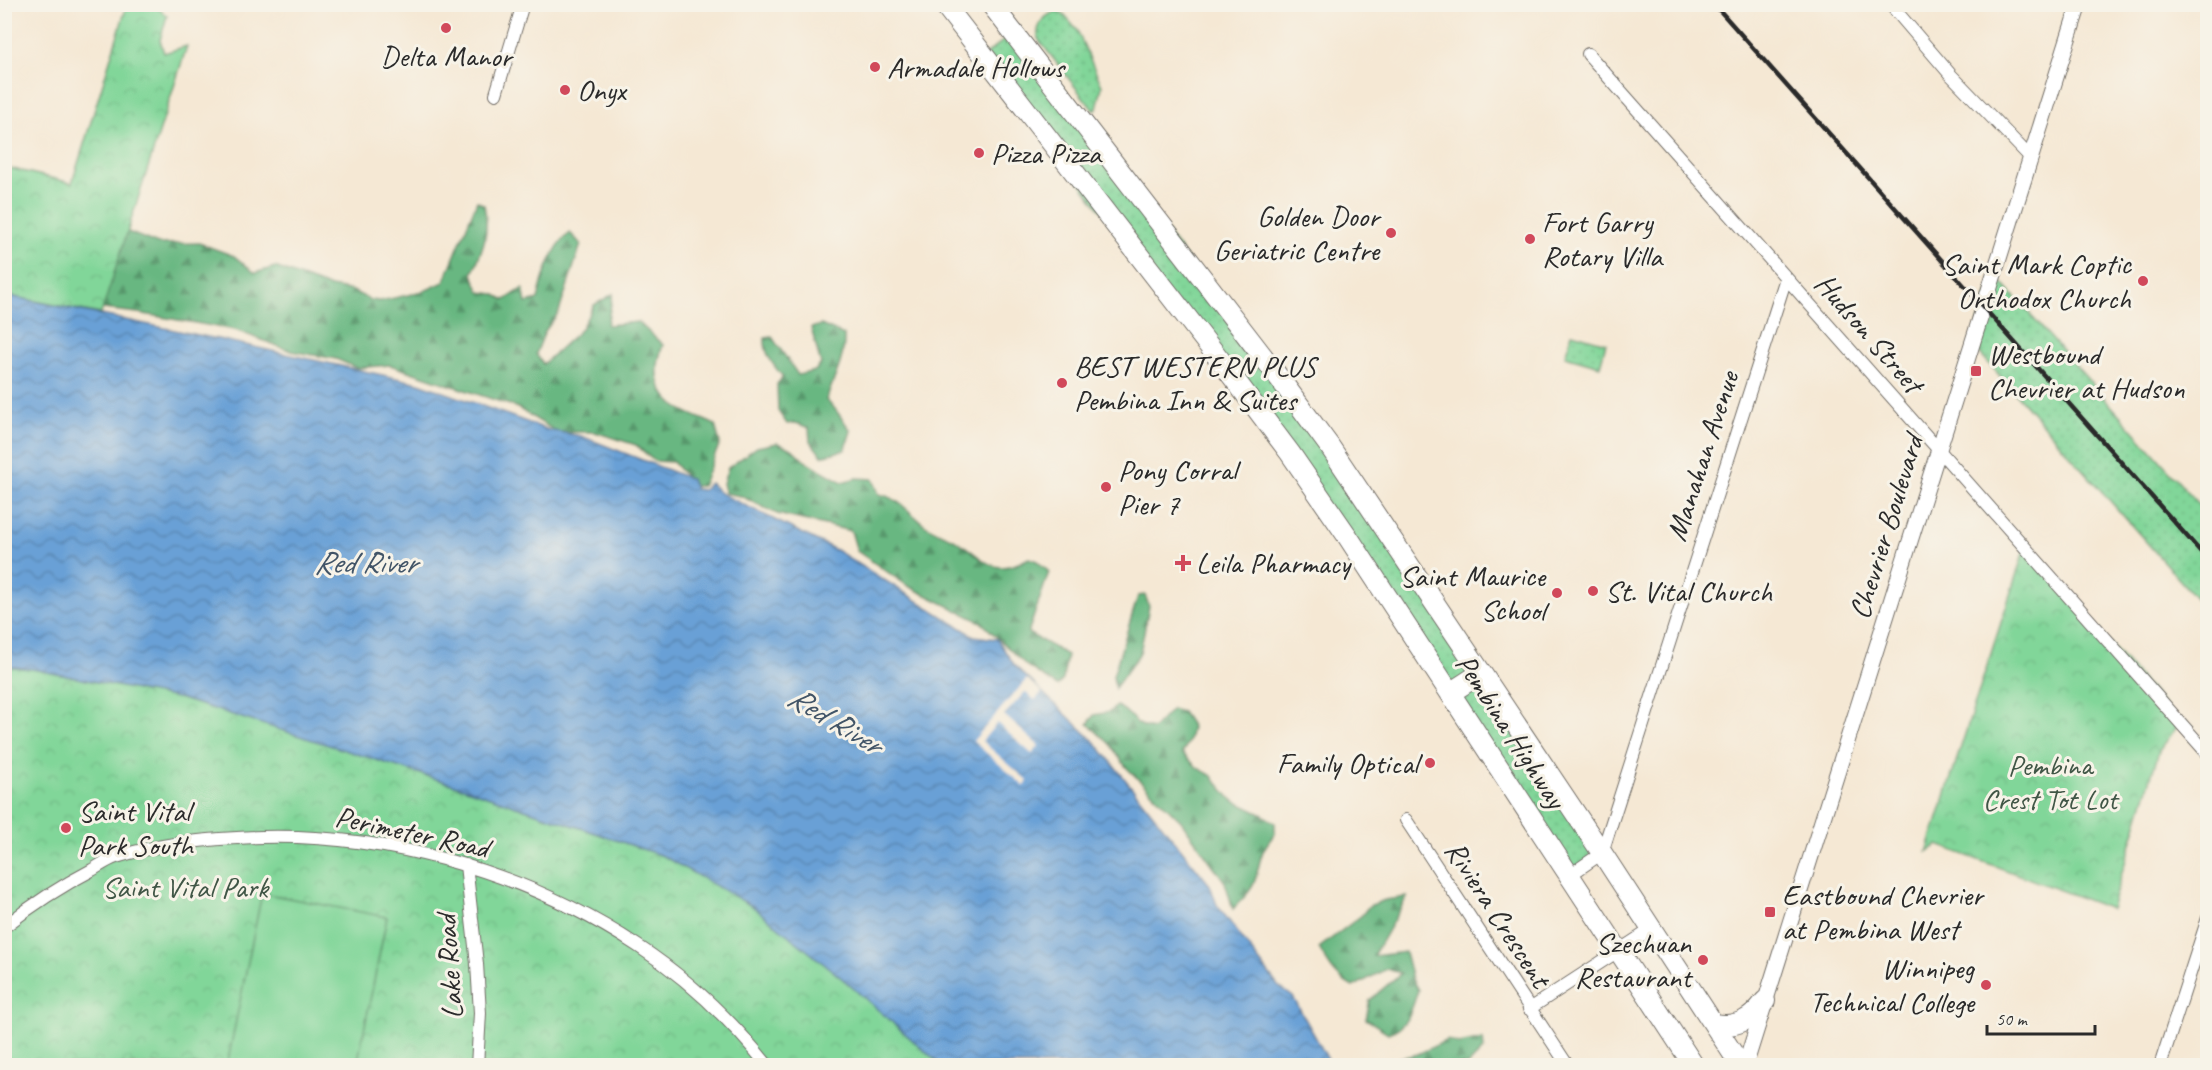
<svg xmlns="http://www.w3.org/2000/svg" width="2212" height="1070" viewBox="0 0 2212 1070" font-family="Caveat,sans-serif">
<style>
.grass{fill:url(#grass-dots);stroke:#568062;stroke-width:1.5}
.forest{fill:url(#forest-firs);stroke:#4a7156;stroke-width:1.5}
.park{fill:url(#park-crowns);stroke:#568062;stroke-width:1.5}
.pitch{fill:#81d699;stroke:#568062;stroke-width:1.5}
.water{fill:url(#water-waves);stroke:#4a6680;stroke-width:1.5}
.pier{fill:#f5e8d4}
.lines{fill:none;stroke-linecap:round;stroke-linejoin:round}
.minor-casing{stroke:#726d66;stroke-width:14}
.tertiary-casing{stroke:#726d66;stroke-width:17}
.primary-casing{stroke:#726d66;stroke-width:22}
.minor{stroke:#fff;stroke-width:12}
.tertiary{stroke:#fff;stroke-width:15}
.primary{stroke:#fff;stroke-width:20}
.rail{stroke:#2b2b2b;stroke-width:4.5}
.poi-dot{fill:#d1495b;stroke:#f7f3e8;stroke-width:2}
.labels{text-anchor:middle;dominant-baseline:central;stroke-width:6;stroke-linejoin:round;paint-order:stroke}
.poi-label{font-size:30px;fill:#2b2b2b;stroke:#f7f3e8;text-anchor:start}
.street-label{font-size:30px;fill:#2b2b2b;stroke:#f7f3e8}
.park-label{font-size:30px;fill:#405646;stroke:#f7f3e8}
.water-label{font-size:32px;font-style:italic;fill:#415467;stroke:#f7f3e8}
</style>
<defs>
<pattern id="grass-dots" width="8" height="8" patternUnits="userSpaceOnUse" patternTransform="scale(1.5)"><rect width="8" height="8" fill="#81d699"/><path d="M2 2h.1M6 6h.1" fill="none" stroke="#70b884" stroke-width="1.8" stroke-linecap="round"/></pattern>
<pattern id="forest-firs" width="22" height="20" patternUnits="userSpaceOnUse" patternTransform="scale(1.5)"><rect width="22" height="20" fill="#68b781"/><path d="M5 1l3.5 6h-7zM16 11l3.5 6h-7z" fill="#56956a"/></pattern>
<pattern id="park-crowns" width="20" height="18" patternUnits="userSpaceOnUse" patternTransform="scale(1.5)"><rect width="20" height="18" fill="#81d699"/><path d="M2 6a3 3 0 1 1 6 0M12 15a3 3 0 1 1 6 0" fill="none" stroke="#70b884"/></pattern>
<pattern id="water-waves" width="16" height="10" patternUnits="userSpaceOnUse" patternTransform="scale(1.5)"><rect width="16" height="10" fill="#69a0d6"/><path d="M0 5q4-4 8 0t8 0" fill="none" stroke="#5783ae"/></pattern>
</defs>
<rect width="100%" height="100%" fill="#f7f3e8"/>
<filter id="ink" filterUnits="userSpaceOnUse"><feTurbulence type="fractalNoise" baseFrequency=".0167" numOctaves="2"/><feDisplacementMap in="SourceGraphic" scale="12" xChannelSelector="R" yChannelSelector="G"/><feConvolveMatrix kernelMatrix="1 2 1 2 8 2 1 2 1" color-interpolation-filters="sRGB"/></filter>
<filter id="wash" filterUnits="userSpaceOnUse"><feTurbulence type="fractalNoise" baseFrequency=".008" numOctaves="4" result="noise"/><feDisplacementMap in="SourceGraphic" scale="24" xChannelSelector="R" yChannelSelector="G"/><feGaussianBlur stdDeviation="1.35" result="paint"/><feColorMatrix in="noise" values="0 0 0 0 0 0 0 0 0 0 0 0 0 0 0 0 0 1.4 0 .05"/><feComposite in="paint" operator="in"/></filter>
<g filter="url(#wash)">
<rect width="100%" height="100%" fill="#f5e8d4"/>
<path class="grass" d="M 1057,11 L 1062,13 L 1077,30 L 1102,86 L 1097,109 L 1093,110 L 1038,39 C 1036,25 1043,16 1057,11 Z
M 1013,33 L 1274,371 L 1602,852 L 1570,875 L 1338,523 L 984,56 Z
M 1994,274 L 2207,513 L 2207,611 L 1972,344 Z
M 1572,333 L 1606,343 L 1600,366 L 1565,356 Z"/>
<path class="forest" d="M 477,201 L 484,205 C 490,233 483,249 472,274 L 480,292 L 494,294 L 505,300 L 523,288 L 526,303 L 538,300 C 542,279 552,246 570,233 L 581,244 L 559,312 L 545,331 L 536,354 L 543,364 L 580,330 L 594,305 L 613,294 L 607,325 L 638,322 L 663,345 C 655,366 655,387 672,403 C 681,412 704,419 715,425 L 720,443 L 702,486 L 694,486 L 673,462 L 654,461 L 636,445 L 595,432 L 557,432 L 516,407 L 390,365 L 357,368 L 336,359 L 291,351 L 235,330 L 138,313 L 95,308 L 118,228 L 158,244 L 199,243 L 234,256 L 255,273 L 275,267 L 326,286 L 353,291 L 370,300 L 380,301 L 422,292 L 444,282 Z
M 821,325 L 844,335 C 845,359 834,378 826,400 L 835,409 L 851,431 L 845,450 L 822,456 L 810,441 L 809,428 L 796,423 L 787,424 L 778,411 L 777,384 L 783,377 C 773,365 764,354 765,338 L 772,337 L 798,375 L 815,371 L 821,364 L 811,328 Z
M 777,443 L 792,449 L 805,461 L 842,482 L 857,478 L 873,479 L 879,494 C 897,497 909,512 924,524 C 934,531 946,535 957,541 C 986,559 992,579 1029,558 L 1037,561 L 1049,572 L 1028,633 L 1067,655 L 1063,680 L 1057,686 L 1027,666 L 981,622 L 908,586 L 857,551 L 851,531 L 777,514 L 741,496 L 725,493 L 723,483 L 728,468 L 757,447 Z
M 1145,595 L 1149,606 L 1140,653 L 1115,688 L 1113,676 L 1138,596 Z
M 1117,706 C 1134,714 1131,725 1153,729 L 1172,709 L 1182,712 L 1192,727 L 1189,741 L 1182,753 L 1198,768 L 1211,775 L 1232,800 L 1263,815 L 1275,823 L 1275,834 C 1257,854 1262,861 1254,883 C 1251,892 1239,902 1233,909 L 1225,882 L 1181,821 L 1126,767 L 1110,744 L 1088,724 L 1094,715 L 1109,712 Z
M 1407,897 L 1373,956 L 1405,952 L 1412,979 L 1418,990 C 1412,1008 1409,1027 1388,1033 L 1366,1019 L 1370,1000 L 1401,973 L 1386,969 L 1353,987 C 1336,978 1328,965 1319,948 L 1362,915 L 1369,906 L 1385,900 Z
M 1483,1039 L 1484,1049 L 1468,1065 L 1395,1065 L 1399,1058 L 1418,1054 L 1447,1040 L 1459,1044 Z"/>
<path class="park" d="M 127,5 L 154,5 L 167,16 L 160,40 L 164,53 L 187,46 L 101,314 L 5,295 L 5,167 L 72,183 Z
M 2025,548 L 2180,723 L 2159,751 L 2111,909 L 1938,845 L 1927,852 Z
M 4,666 L 32,669 L 182,699 L 443,781 L 663,856 L 752,906 L 844,980 L 941,1065 L 5,1065 Z"/>
<path class="pitch" d="M 262,893 L 387,917 L 357,1065 L 227,1065 Z"/>
<path class="water" d="M 4,295 L 218,339 L 419,383 L 549,430 L 581,436 L 691,479 L 695,489 L 703,490 L 710,483 L 720,493 L 836,550 L 974,636 L 997,639 L 1015,666 L 1096,743 L 1210,885 L 1217,905 L 1278,986 L 1293,997 L 1331,1065 L 941,1065 L 844,980 L 752,906 L 663,856 L 443,781 L 182,699 L 32,669 L 5,666 Z"/>
<path class="pier" d="M 1027,679 L 1042,692 L 1035,700 L 1025,692 L 1004,715 L 1039,746 L 1032,754 L 997,723 L 982,741 L 1028,781 L 1024,786 L 973,741 Z"/>
</g>
<g filter="url(#ink)">
<g class="lines">
<defs>
<path id="minor" d="M 1890,4 L 1950,74 L 2031,158
M 1588,54 L 2208,754
M 496,94 L 523,4
M 1406,820 L 1568,1066
M 466,865 L 477,964 L 480,1013 L 477,1066
M 1570,875 L 1602,853 L 1786,278
M 4,927 C 32,905 61,886 92,870 C 99,866 107,860 116,857 C 155,845 196,840 237,838 C 376,829 521,869 638,946 C 687,978 731,1020 768,1066
M 1529,1009 L 1652,929
M 2160,1066 L 2208,918"/>
<path id="tertiary" d="M 1745,1066 L 2079,4"/>
<path id="primary" d="M 944,4 L 1220,360 L 1290,453 L 1348,537 L 1694,1066
M 991,4 L 1274,371 L 1330,447 L 1602,853 L 1741,1066
M 1450,693 L 1481,673
M 1715,1024 C 1738,1028 1752,1019 1765,1001"/>
</defs>
<use href="#minor" class="minor-casing"/>
<use href="#tertiary" class="tertiary-casing"/>
<use href="#primary" class="primary-casing"/>
<use href="#minor" class="minor"/>
<use href="#tertiary" class="tertiary"/>
<use href="#primary" class="primary"/>
<path class="rail" d="M 1714,4 L 2208,560"/>
</g>
</g>
<g class="poi-dot">
<circle cx="446" cy="28" r="6"/>
<circle cx="875" cy="67" r="6"/>
<circle cx="565" cy="90" r="6"/>
<circle cx="979" cy="153" r="6"/>
<circle cx="1391" cy="233" r="6"/>
<circle cx="1530" cy="239" r="6"/>
<circle cx="2143" cy="281" r="6"/>
<rect x="1970" y="365" width="12" height="12" rx="3"/>
<circle cx="1062" cy="383" r="6"/>
<circle cx="1106" cy="487" r="6"/>
<path d="M1180 554h6v6h6v6h-6v6h-6v-6h-6v-6h6z"/>
<circle cx="1593" cy="591" r="6"/>
<circle cx="1557" cy="593" r="6"/>
<circle cx="1430" cy="763" r="6"/>
<circle cx="66" cy="828" r="6"/>
<rect x="1764" y="906" width="12" height="12" rx="3"/>
<circle cx="1703" cy="960" r="6"/>
<circle cx="1986" cy="985" r="6"/>
</g>
<g class="labels">
<g class="poi-label">
<text x="446" y="56" text-anchor="middle">Delta Manor</text>
<text x="887" y="67">Armadale Hollows</text>
<text x="577" y="90">Onyx</text>
<text x="991" y="153">Pizza Pizza</text>
<text x="1379" y="216" text-anchor="end">Golden Door<tspan x="1379" dy="34">Geriatric Centre</tspan></text>
<text x="1542" y="222">Fort Garry<tspan x="1542" dy="34">Rotary Villa</tspan></text>
<text x="2131" y="264" text-anchor="end">Saint Mark Coptic<tspan x="2131" dy="34">Orthodox Church</tspan></text>
<text x="1988" y="354">Westbound<tspan x="1988" dy="34">Chevrier at Hudson</tspan></text>
<text x="1074" y="366">BEST WESTERN PLUS<tspan x="1074" dy="34">Pembina Inn &amp; Suites</tspan></text>
<text x="1118" y="470">Pony Corral<tspan x="1118" dy="34">Pier 7</tspan></text>
<text x="1196" y="563">Leila Pharmacy</text>
<text x="1545" y="576" text-anchor="end">Saint Maurice<tspan x="1545" dy="34">School</tspan></text>
<text x="1605" y="591">St. Vital Church</text>
<text x="1418" y="763" text-anchor="end">Family Optical</text>
<text x="78" y="811">Saint Vital<tspan x="78" dy="34">Park South</tspan></text>
<text x="1782" y="895">Eastbound Chevrier<tspan x="1782" dy="34">at Pembina West</tspan></text>
<text x="1691" y="943" text-anchor="end">Szechuan<tspan x="1691" dy="34">Restaurant</tspan></text>
<text x="1974" y="968" text-anchor="end">Winnipeg<tspan x="1974" dy="34">Technical College</tspan></text>
</g>
<g class="street-label">
<text transform="translate(1869 333) rotate(49)">Hudson Street</text>
<text transform="translate(1702 456) rotate(-72)">Manahan Avenue</text>
<text transform="translate(1886 527) rotate(-73)">Chevrier Boulevard</text>
<text transform="translate(1511 731) rotate(57)">Pembina Highway</text>
<text transform="translate(412 832) rotate(12)">Perimeter Road</text>
<text transform="translate(1498 914) rotate(57)">Riviera Crescent</text>
<text transform="translate(449 967) rotate(-94)">Lake Road</text>
</g>
<g class="park-label">
<text x="2050" y="765">Pembina<tspan x="2050" dy="34">Crest Tot Lot</tspan></text>
<text x="185" y="887">Saint Vital Park</text>
</g>
<g class="water-label">
<text x="365" y="562">Red River</text>
<text transform="translate(835 720) rotate(31)">Red River</text>
</g>
</g>
<rect width="2212" height="1070" fill="none" stroke="#f7f3e8" stroke-width="24"/>
<path d="M1987 1025v9h108v-9" fill="none" stroke="#2b2b2b" stroke-width="3"/>
<text x="1996" y="1025" font-size="18" fill="#2b2b2b" stroke="#f7f3e8" stroke-width="4.5" paint-order="stroke">50 m</text>
</svg>
